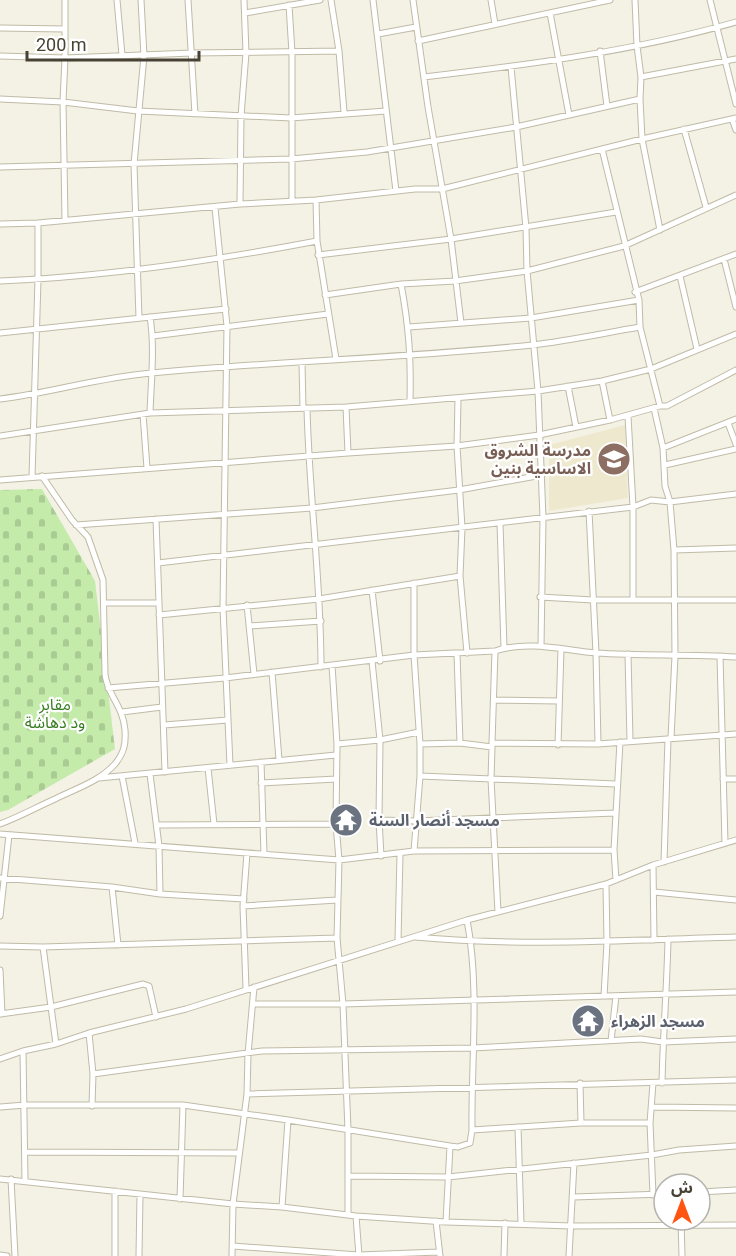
<svg xmlns="http://www.w3.org/2000/svg" width="736" height="1256" viewBox="0 0 736 1256" font-family="Roboto,'Noto Sans Arabic',sans-serif">
<style>
.education{fill:#eee9ce}
.cemetery{fill:url(#cemetery-stones)}
.lines{fill:none;stroke-linecap:round;stroke-linejoin:round}
.street-casing{stroke:#c0bba7;stroke-width:7}
.street{stroke:#fff;stroke-width:5}
.labels{text-anchor:middle;dominant-baseline:central;stroke-width:4.5;stroke-linejoin:round;paint-order:stroke}
.education-label{font-size:16px;font-weight:bold;fill:#785e54;stroke:#fff;text-anchor:end}
.park-label{font-size:16px;fill:#397d23;stroke:#fff}
.worship-label{font-size:16px;font-weight:bold;fill:#5b616d;stroke:#fff;text-anchor:start}
</style>
<defs>
<pattern id="cemetery-stones" width="16" height="16" patternUnits="userSpaceOnUse" patternTransform="scale(1.5)"><rect width="16" height="16" fill="#c5ebab"/><path d="M2 7V4a2 2 0 0 1 4 0v3zM10 15v-3a2 2 0 0 1 4 0v3z" fill="#abcb94"/></pattern>
</defs>
<rect width="100%" height="100%" fill="#f4f1e5"/>
<path class="education" d="M 625,425 L 628,498 L 549,511 L 549,445 Z"/>
<path class="cemetery" d="M 42,489 L 95,581 L 115,749 L 8,810 L 0,812 L 0,490 Z"/>
<g class="lines">
<defs>
<path id="street" d="M 65,0 L 65,58 L 63,102 L 65,220
M 117,0 L 122,55
M 188,0 L 195,114
M 331,0 L 339,51 L 344,112
M 373,0 L 396,191
M 413,0 L 428,107 L 451,239 L 461,323
M 491,0 L 495,24
M 635,0 L 637,46 L 641,77 L 640,99 L 642,139 L 660,230
M 710,0 L 736,104
M 289,5 L 292,53 L 292,201
M 245,13 L 320,0
M 550,13 L 569,115
M 0,28 L 65,29
M 378,34 L 416,27
M 418,41 L 610,0
M 600,51 L 607,106
M 0,56 L 65,58 L 192,53 L 339,51
M 511,67 L 526,228 L 527,271 L 538,391 L 543,518 L 541,646
M 424,77 C 527,65 635,51 736,22
M 641,77 L 736,59
M 0,99 L 63,102 L 138,111 L 291,118 L 386,111
M 732,119 L 736,130
M 684,129 L 706,207
M 602,149 L 639,300 L 640,327 L 660,406
M 0,167 L 291,159 L 367,152 L 516,127 L 640,99
M 316,200 L 317,241 L 336,359
M 240,204 L 241,116 L 246,53 L 244,0
M 215,208 L 227,326 L 223,608 L 230,765
M 0,224 L 38,223 L 240,204 L 316,200 L 415,189 L 442,189 L 642,139 L 736,118
M 318,255 L 451,239 L 616,212
M 724,259 L 736,307
M 680,276 L 697,349
M 0,281 C 106,277 212,261 317,241
M 401,284 C 409,327 411,358 410,401
M 635,292 L 736,254
M 325,295 L 401,284 L 455,281 L 527,271 L 624,246 L 736,195
M 150,317 C 155,347 151,382 150,413
M 139,318 L 134,164 L 144,56 L 141,0
M 409,327 L 531,318 L 639,300
M 0,333 L 226,309
M 153,336 L 328,314
M 302,363 L 303,408
M 602,381 L 610,420
M 568,386 L 576,427
M 0,399 C 51,393 100,377 152,373 C 278,361 406,358 532,345 C 568,341 604,333 640,327
M 458,399 L 457,446 L 462,528 L 460,576 L 467,653
M 346,407 L 348,453
M 307,408 C 309,494 321,580 321,667
M 654,408 L 663,448 L 665,486 L 670,502 L 674,550 L 675,656 L 671,738
M 143,414 L 147,468
M 628,416 L 633,507 L 633,599
M 728,423 L 736,444
M 0,436 L 150,413 L 346,407 L 538,391 L 602,381 L 651,369 L 736,334
M 663,448 L 736,419
M 665,465 L 736,449
M 32,477 L 38,280 L 38,223
M 0,480 L 348,453 L 457,446 L 539,435 L 610,420 L 660,406 L 667,406 L 736,370
M 589,511 L 596,653 L 598,744
M 156,519 L 165,772
M 500,523 L 504,648
M 76,525 L 312,508 L 459,490 L 542,475
M 674,550 L 736,548
M 158,563 L 633,507 L 651,500 L 670,502 L 736,494
M 372,590 L 380,661
M 540,597 L 593,600 L 736,600
M 105,603 L 158,603
M 247,605 L 254,674
M 159,615 L 319,599 L 460,576
M 249,626 L 321,621
M 457,654 L 460,743
M 628,654 L 630,741
M 720,656 L 725,843
M 372,661 L 380,740 L 379,820 L 381,856
M 332,665 L 337,744 L 336,824 L 339,860 L 337,938 L 343,1004 L 348,1130 L 348,1214
M 272,672 L 279,760
M 108,688 L 225,678 L 414,655 L 495,651 C 528,640 563,650 596,653 C 643,656 690,654 736,657
M 494,700 L 559,701
M 122,712 L 162,707
M 164,725 L 228,720
M 492,743 L 495,651
M 337,744 L 380,740 L 419,732
M 420,744 L 460,743 L 492,747 L 492,743 L 598,744 L 736,734
M 558,745 L 561,649
M 492,747 L 491,779 L 498,912
M 261,762 L 264,854
M 208,768 L 214,824
M 150,774 L 159,846 L 160,894
M 122,776 L 135,843
M 420,776 L 616,784
M 99,778 L 336,755
M 723,779 L 736,779
M 261,783 L 336,779
M 379,820 L 416,821 L 615,813
M 0,824 C 19,817 37,807 55,799 C 75,789 100,781 115,764 C 124,753 126,744 125,730 C 123,705 107,695 105,674 L 103,580 L 88,537 L 72,520 L 42,476
M 157,825 L 336,824
M 0,834 L 339,860 L 414,851 L 614,850
M 414,851 L 420,776 L 420,744 L 414,655 L 414,583
M 664,862 L 668,739
M 653,865 L 654,940
M 0,878 L 112,887 L 160,894 L 244,899
M 616,880 L 614,850 L 620,742
M 112,887 L 118,945
M 654,892 L 736,900
M 243,906 L 337,900
M 0,916 L 9,835
M 415,937 C 522,947 629,940 736,937
M 398,941 L 400,854
M 0,946 L 43,947 L 337,938
M 43,947 L 56,1044
M 0,970 L 2,1014
M 246,988 L 243,906 L 247,853
M 604,996 L 607,943 L 606,884
M 253,1004 L 343,1004 L 736,992
M 0,1014 L 51,1007 L 143,984 L 149,986 L 156,1017
M 89,1033 L 93,1074 L 92,1106
M 611,1041 L 616,996
M 23,1051 L 25,1181
M 0,1059 L 23,1051 L 56,1044 L 89,1033 L 186,1009 L 467,920 L 606,884 L 653,865 L 736,840
M 93,1074 L 262,1051 L 473,1048 L 641,1039 L 663,1042 L 736,1039
M 580,1083 L 581,1123
M 653,1083 L 650,1123 L 653,1195
M 662,1083 C 663,1035 667,987 668,939
M 247,1094 L 736,1080
M 0,1107 L 25,1105 L 183,1105 L 288,1120 L 450,1146 L 458,1147 L 470,1143 L 472,1130 C 471,1061 480,988 467,920
M 652,1107 L 736,1108
M 518,1127 L 521,1223
M 472,1130 L 581,1123 L 650,1123
M 26,1152 L 239,1153
M 349,1176 L 448,1177 L 652,1155 L 679,1150 L 736,1146
M 0,1179 L 233,1204 L 282,1207 L 356,1216 L 446,1222 L 572,1226 L 736,1225
M 11,1179 L 15,1256
M 700,1192 L 736,1190
M 573,1197 L 664,1194
M 180,1199 L 183,1105
M 282,1207 L 288,1120
M 356,1216 L 359,1256
M 681,1220 L 682,1256
M 436,1221 L 440,1256
M 446,1222 L 450,1146
M 233,1246 L 359,1255 L 439,1252
M 0,1255 L 7,1256
M 115,1256 L 115,1191
M 139,1256 L 140,1194
M 232,1256 L 233,1204 L 247,1094 L 248,1054 L 254,987
M 504,1256 L 505,1223
M 569,1256 L 574,1163"/>
</defs>
<use href="#street" class="street-casing"/>
<use href="#street" class="street"/>
</g>
<defs>
<symbol id="school-disc" viewBox="-11 -11 22 22"><circle r="9.5" fill="#8d6e63" stroke="#fff"/><path d="M0-5L7-2L0 1L-7-2ZM-4 1L0 2.5L4 1V4Q0 6-4 4Z" fill="#fff"/></symbol>
<symbol id="temple-disc" viewBox="-11 -11 22 22"><circle r="9.5" fill="#6b7280" stroke="#fff"/><path d="M0-6L5-2H3V0L6.5 2.5H4V6H1.5V3h-3V6H-4V2.5H-6.5L-3 0V-2H-5Z" fill="#fff"/></symbol>
</defs>
<g fill-rule="evenodd">
<use href="#school-disc" x="595" y="440" width="38" height="38"/>
<use href="#temple-disc" x="327" y="801" width="38" height="38"/>
<use href="#temple-disc" x="569" y="1002" width="38" height="38"/>
</g>
<g class="labels">
<g class="education-label">
<text x="591" y="450">مدرسة الشروق<tspan x="591" dy="18">الاساسية بنين</tspan></text>
</g>
<g class="park-label">
<text x="55" y="704">مقابر<tspan x="55" dy="18">ود دهاشة</tspan></text>
</g>
<g class="worship-label">
<text x="369" y="820">مسجد أنصار السنة</text>
<text x="611" y="1021">مسجد الزهراء</text>
</g>
</g>
<g transform="translate(682 1202)"><circle r="28" fill="#ffffff" stroke="#b5b3ae" stroke-width="1.5"/>
<path d="M0-4.5L10 22L0 15L-10 22Z" fill="#ff5511"/>
<text y="-9" font-size="16" font-weight="bold" text-anchor="middle" fill="#474234">ش</text>
</g>
<path d="M27 51v9h172v-9" fill="none" stroke="#474234" stroke-width="3"/>
<text x="36" y="51" font-size="18" fill="#474234" stroke="#ffffff" stroke-width="4.5" paint-order="stroke">200 m</text>
</svg>
